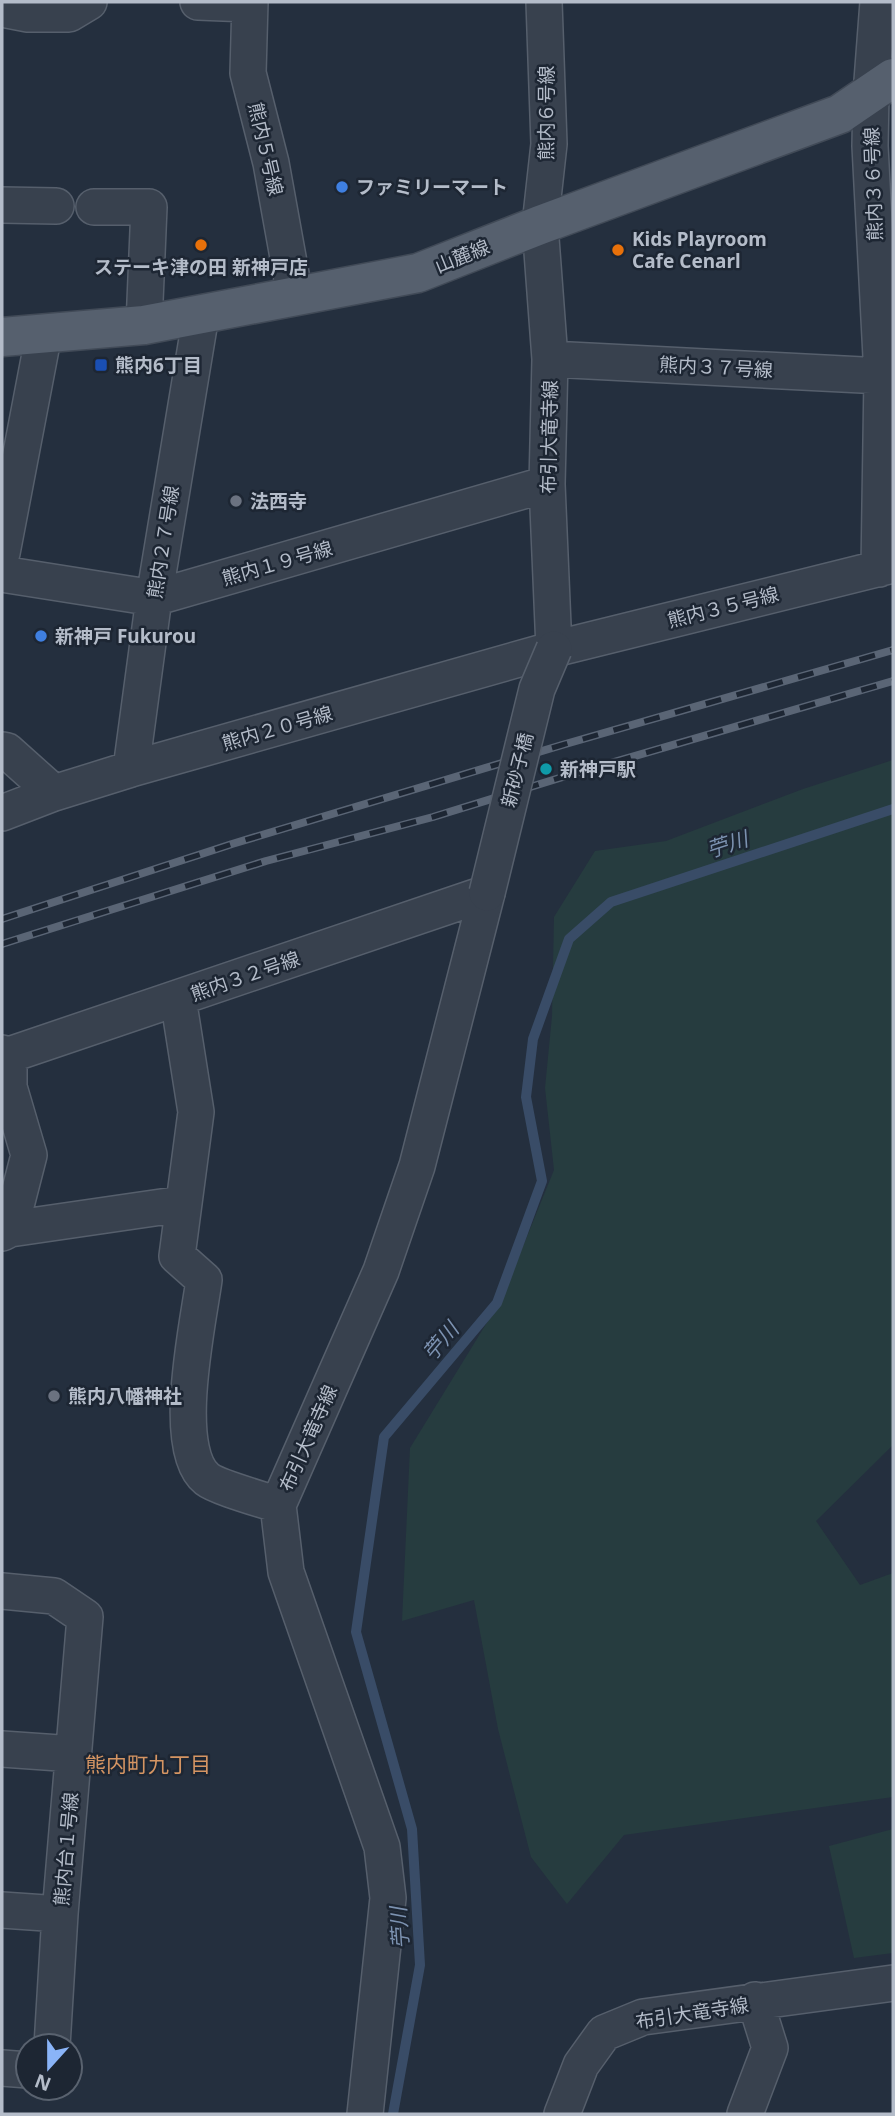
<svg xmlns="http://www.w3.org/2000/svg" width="895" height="2116" viewBox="0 0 895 2116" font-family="'Noto Sans','Noto Sans JP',sans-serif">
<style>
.green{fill:#263c3f}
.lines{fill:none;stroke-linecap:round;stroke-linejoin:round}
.stream{stroke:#394c67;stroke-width:10}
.minor-casing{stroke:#565f6c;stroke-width:38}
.major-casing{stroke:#414a57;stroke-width:41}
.minor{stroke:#38414e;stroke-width:35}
.major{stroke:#56606e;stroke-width:38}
.rail-casing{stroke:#5a6575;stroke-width:8}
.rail{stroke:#1d2633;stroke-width:5;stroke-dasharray:16;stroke-linecap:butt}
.minor-bridge-casing{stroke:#565f6c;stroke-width:38;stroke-linecap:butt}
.minor-bridge{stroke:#38414e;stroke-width:35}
.shop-dot{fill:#3f7fe0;stroke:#1d2633;stroke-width:2.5}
.food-dot{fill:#e8710a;stroke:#1d2633;stroke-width:2.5}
.transit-dot{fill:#1a4fb4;stroke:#1d2633;stroke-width:2.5}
.worship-dot{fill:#6b7280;stroke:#1d2633;stroke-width:2.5}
.culture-dot{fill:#0f9aa8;stroke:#1d2633;stroke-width:2.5}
.labels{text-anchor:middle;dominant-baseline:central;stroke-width:5;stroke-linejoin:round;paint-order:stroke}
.street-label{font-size:19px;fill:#b4bcc9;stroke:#1d2633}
.poi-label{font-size:19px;font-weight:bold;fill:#b4bcc9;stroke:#1d2633;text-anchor:start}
.water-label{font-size:21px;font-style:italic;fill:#7c92b1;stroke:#1d2633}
.neighbourhood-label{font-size:21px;fill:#d59563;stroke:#1d2633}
</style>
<rect width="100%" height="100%" fill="#242f3e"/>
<path class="green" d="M 893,760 L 893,1445 L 816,1521 L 860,1585 L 893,1573 L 893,1797 L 624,1835 L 567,1904 L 531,1857 L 498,1729 L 474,1600 L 402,1621 L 410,1448 L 502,1298 L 554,1170 L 545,1088 L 552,1016 L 554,917 L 595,851 L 666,841 L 803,789 Z
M 893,1829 L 893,1953 L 854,1958 L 829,1846 Z"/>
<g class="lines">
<path class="stream" d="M 393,2114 L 420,1965 L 412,1829 L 356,1632 L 384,1437 L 497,1303 L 542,1181 L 526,1097 L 533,1039 L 569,939 L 611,902 L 893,809"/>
<defs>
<path id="minor" d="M 198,2 L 249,4
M 250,2 L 248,73 L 271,163 L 295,296
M 544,2 L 549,144 L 540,225 L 550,359 L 547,484 L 554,649
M 878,2 L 871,94 L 870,146 L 882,376 L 879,569
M 2,9 L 28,14 L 69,14 L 89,2
M 2,205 L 56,206
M 94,207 L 149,207 L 144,325
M 550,359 L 882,376
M 2,553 L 44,333
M 2,574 L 154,598 L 547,484
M 2,750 L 7,751 L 54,793
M 131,769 L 154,598 L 201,315
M 2,813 L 54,793 L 131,769 L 554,649 L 893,565
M 178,998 L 196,1112 L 177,1256 L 204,1280 C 198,1324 170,1450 207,1479 C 217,1487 264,1500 278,1505
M 2,1053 L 9,1055 L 487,893
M 10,1229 L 182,1204
M 2,1233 L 10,1229 L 29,1155 L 9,1087 L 9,1055
M 2,1591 L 54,1596 L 85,1617 L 60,1914 L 52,2046
M 2,1749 L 74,1754
M 2,1910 L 60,1914
M 2,2068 L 28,2070
M 365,2114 L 388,1898 L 382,1847 L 286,1572 L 278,1505 L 381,1271 L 417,1166 L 487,893
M 562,2114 L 581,2065 L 604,2033 L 643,2017 L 893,1983
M 745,2114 L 770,2048 L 755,2000"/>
<path id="major" d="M 2,337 L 144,325 L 418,273 L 540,225 L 840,114 L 893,78"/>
</defs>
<use href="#minor" class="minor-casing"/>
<use href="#major" class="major-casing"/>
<use href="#minor" class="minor"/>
<use href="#major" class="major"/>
<defs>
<path id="rail" d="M 2,919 L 232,844 L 562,745 L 893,650
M 2,944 L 266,861 L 433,817 L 566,776 L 893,681"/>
</defs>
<use href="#rail" class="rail-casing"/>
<use href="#rail" class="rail"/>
<defs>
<path id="minor-bridge" d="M 487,893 L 537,689 L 554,649"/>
</defs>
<use href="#minor-bridge" class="minor-bridge-casing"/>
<use href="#minor-bridge" class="minor-bridge"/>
</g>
<g class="shop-dot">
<circle cx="342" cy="187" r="7"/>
<circle cx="41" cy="636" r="7"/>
</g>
<g class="food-dot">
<circle cx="201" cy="245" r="7"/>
<circle cx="618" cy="250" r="7"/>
</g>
<rect class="transit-dot" x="94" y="358" width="14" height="14" rx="3.5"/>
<g class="worship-dot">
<circle cx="236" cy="501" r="7"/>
<circle cx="54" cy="1396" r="7"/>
</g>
<circle class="culture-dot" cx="546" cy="769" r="7"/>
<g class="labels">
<g class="street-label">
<text transform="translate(546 113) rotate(-90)">熊内６号線</text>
<text transform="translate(266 149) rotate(77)">熊内５号線</text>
<text transform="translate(873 184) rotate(-92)">熊内３６号線</text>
<text transform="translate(462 256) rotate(-22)">山麓線</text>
<text transform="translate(716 367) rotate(3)">熊内３７号線</text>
<text transform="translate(549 437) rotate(-89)">布引大竜寺線</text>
<text transform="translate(163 542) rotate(-81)">熊内２７号線</text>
<text transform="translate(277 563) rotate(-16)">熊内１９号線</text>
<text transform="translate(723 607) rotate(-14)">熊内３５号線</text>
<text transform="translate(277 728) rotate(-16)">熊内２０号線</text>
<text transform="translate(517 770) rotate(-76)">新砂子橋</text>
<text transform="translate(245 976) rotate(-19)">熊内３２号線</text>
<text transform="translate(308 1438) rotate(-66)">布引大竜寺線</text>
<text transform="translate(66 1849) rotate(-85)">熊内台１号線</text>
<text transform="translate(692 2013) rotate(-9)">布引大竜寺線</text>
</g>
<g class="poi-label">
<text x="356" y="187">ファミリーマート</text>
<text x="632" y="239">Kids Playroom<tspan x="632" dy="22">Cafe Cenarl</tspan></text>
<text x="201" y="267" text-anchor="middle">ステーキ津の田 新神戸店</text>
<text x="115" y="365">熊内6丁目</text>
<text x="250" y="501">法西寺</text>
<text x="55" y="636">新神戸 Fukurou</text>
<text x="560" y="769">新神戸駅</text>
<text x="68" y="1396">熊内八幡神社</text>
</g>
<g class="water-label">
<text transform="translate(727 844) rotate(-18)">苧川</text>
<text transform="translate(440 1341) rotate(-50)">苧川</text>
<text transform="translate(399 1928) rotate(-94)">苧川</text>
</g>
<g class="neighbourhood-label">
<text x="148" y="1764">熊内町九丁目</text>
</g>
</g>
<rect width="895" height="2116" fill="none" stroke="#b4bcc9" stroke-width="7"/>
<g transform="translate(49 2067) rotate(201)"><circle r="33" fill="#1d2633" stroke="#59626f" stroke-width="2"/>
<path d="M0-5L12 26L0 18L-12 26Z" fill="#8ab4f8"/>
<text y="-10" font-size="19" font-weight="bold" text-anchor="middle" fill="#b4bcc9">N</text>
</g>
</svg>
